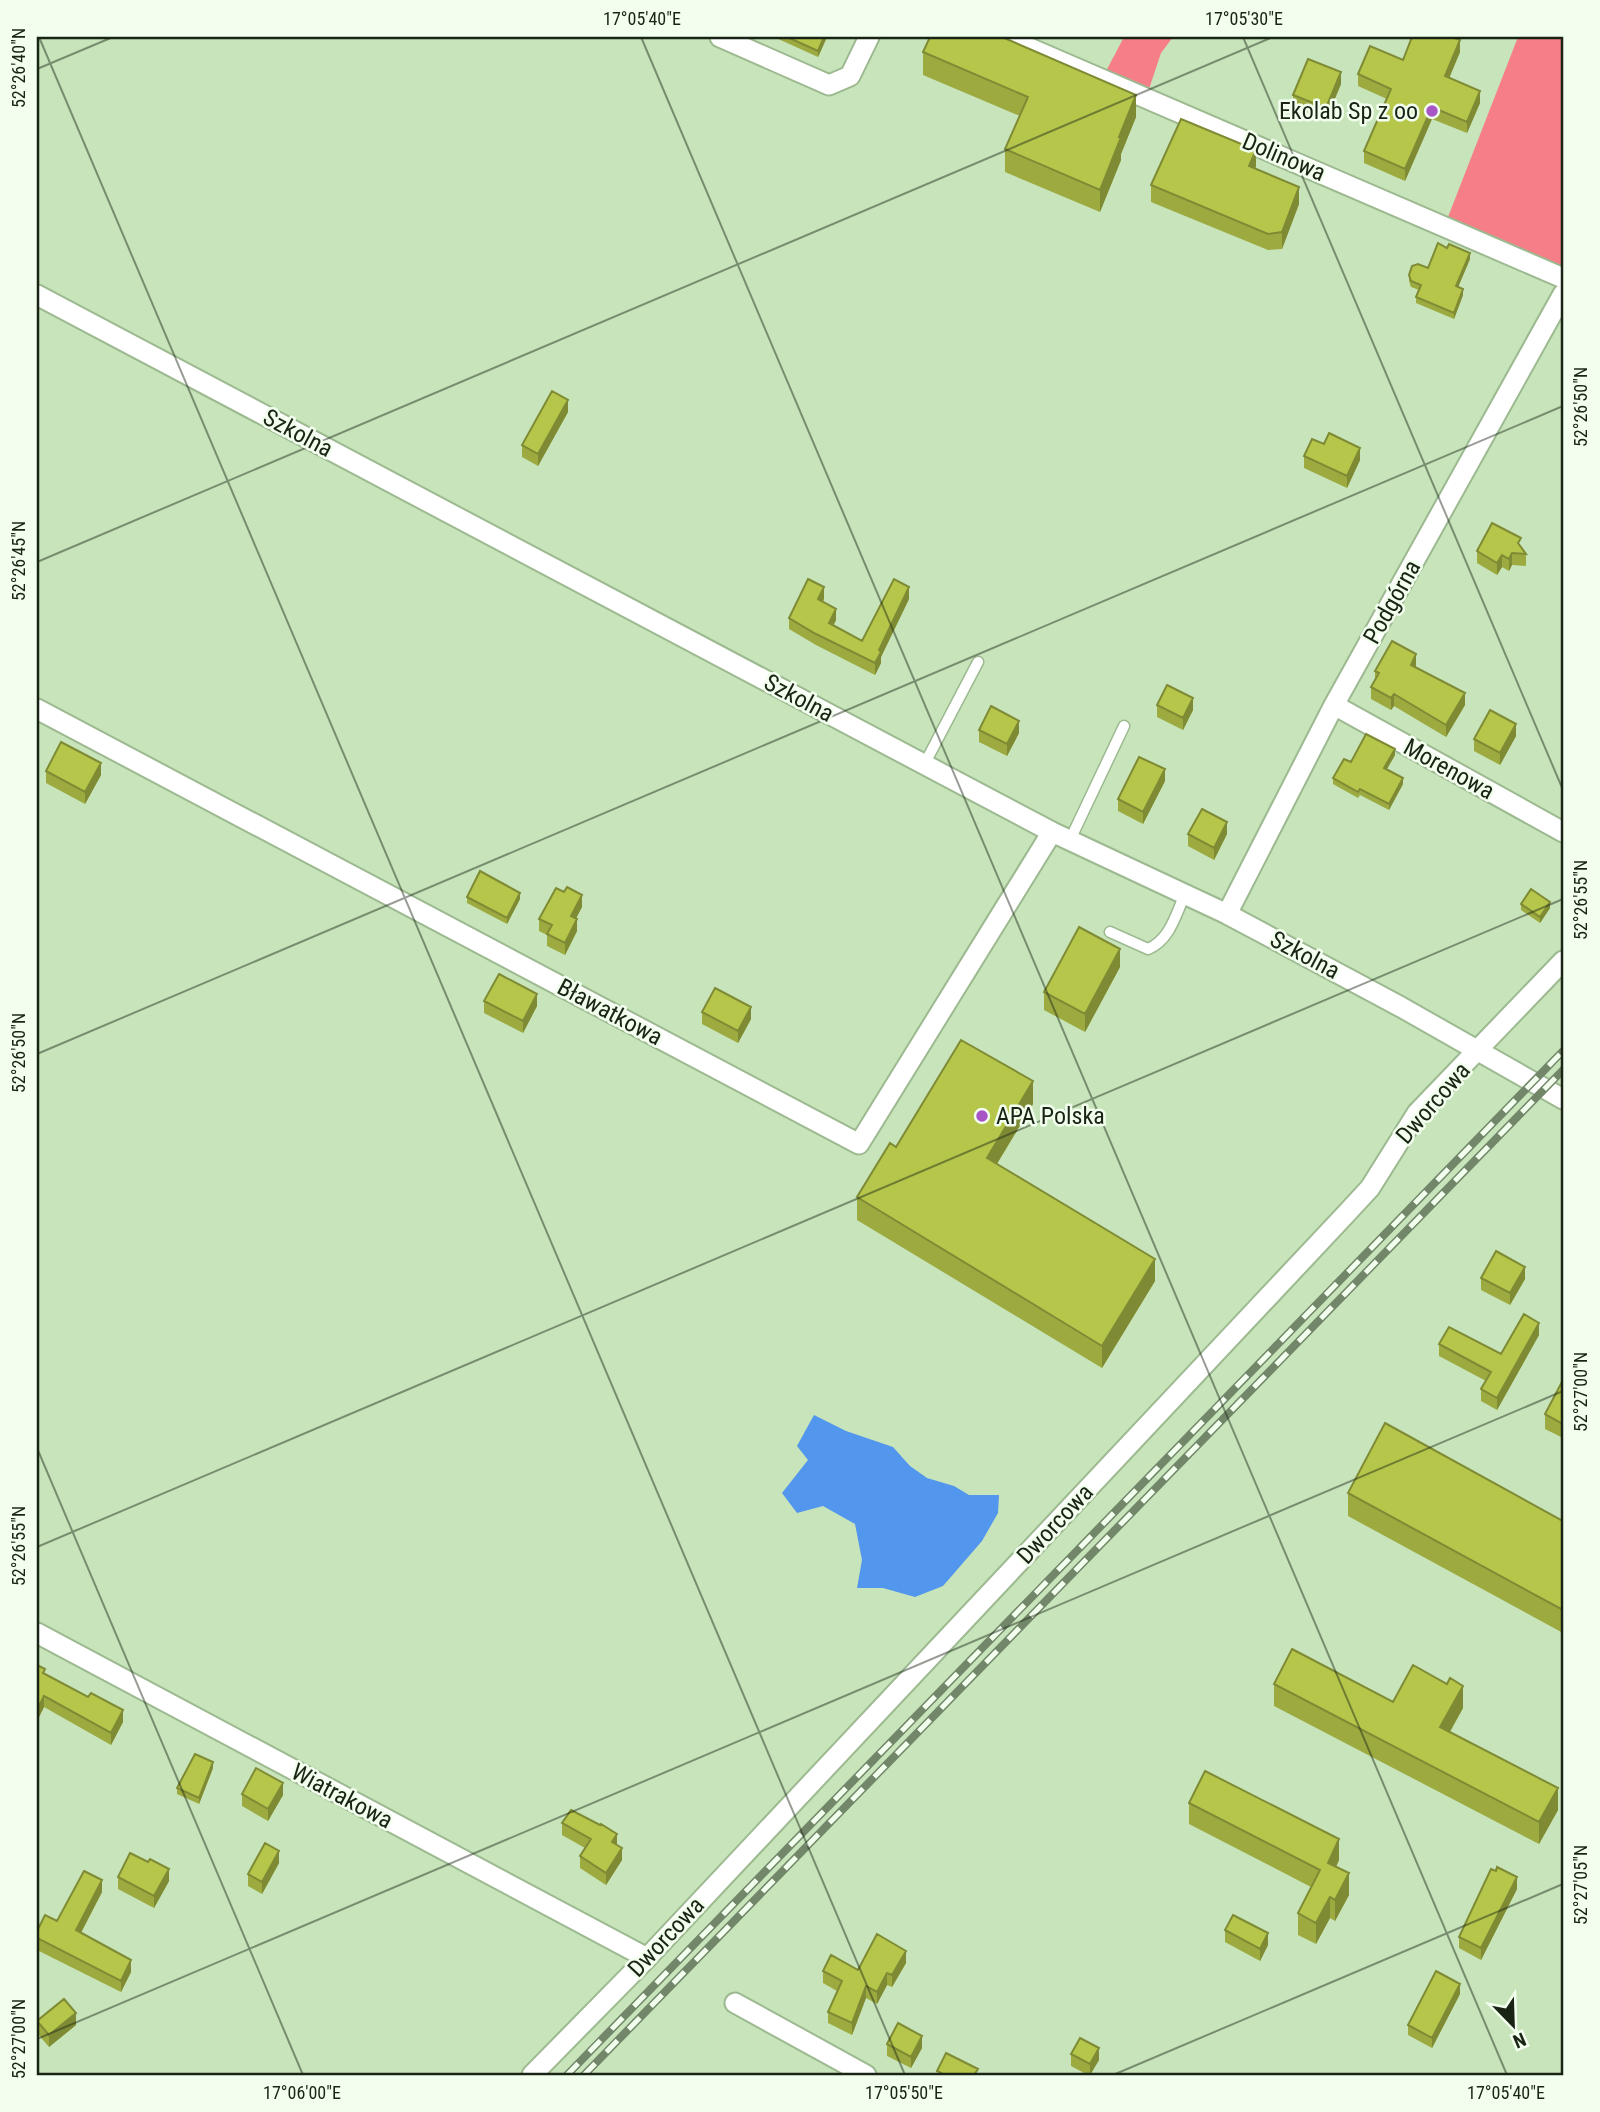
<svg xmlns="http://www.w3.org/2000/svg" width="1600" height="2112" viewBox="0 0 1600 2112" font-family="'Roboto Condensed',sans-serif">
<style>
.forest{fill:#f67e88}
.water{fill:#5396ed}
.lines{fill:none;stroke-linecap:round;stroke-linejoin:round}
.service-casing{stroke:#9cb990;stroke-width:13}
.minor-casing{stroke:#9cb990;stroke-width:23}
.service{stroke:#fff;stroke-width:10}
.minor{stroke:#fff;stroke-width:19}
.rail-casing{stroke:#728669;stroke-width:8}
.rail{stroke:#f3ffee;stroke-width:5;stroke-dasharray:16;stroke-linecap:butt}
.wall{fill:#9daa40}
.shaded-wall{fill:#7f8b34}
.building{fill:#b6c64b;stroke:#7f8b34;stroke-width:2}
.ticks{fill:none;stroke:#192414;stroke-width:2;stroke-opacity:0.45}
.poi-dot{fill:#a856c6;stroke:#f3ffee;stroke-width:2.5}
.labels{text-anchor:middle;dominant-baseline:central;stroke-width:5;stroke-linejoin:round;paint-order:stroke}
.poi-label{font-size:24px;fill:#192414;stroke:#f3ffee;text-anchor:end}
.street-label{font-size:24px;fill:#192414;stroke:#f3ffee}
.neatline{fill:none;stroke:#192414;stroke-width:2.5}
.ticks-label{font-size:18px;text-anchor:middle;fill:#192414}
</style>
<rect width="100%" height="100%" fill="#c7e4ba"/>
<path class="forest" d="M 1124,37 L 1173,37 L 1161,53 L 1147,95 L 1104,75 Z
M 1518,37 L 1563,37 L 1563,268 L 1448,217 Z"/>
<path class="water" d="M 814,1415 L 846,1431 L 893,1447 L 910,1466 L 927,1478 L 954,1486 L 969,1495 L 999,1495 L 998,1513 L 982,1541 L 943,1586 L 915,1597 L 883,1588 L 857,1588 L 862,1560 L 855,1524 L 823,1506 L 797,1513 L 782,1493 L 808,1460 L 797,1446 Z"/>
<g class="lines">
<defs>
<path id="service" d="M 924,765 L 978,662
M 1070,840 L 1124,726
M 1110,932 L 1148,949 C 1170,940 1176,914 1185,894"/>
<path id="minor" d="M 720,37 L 829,85 L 850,76 L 869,37
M 1004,37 L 1563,278
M 37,295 L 1052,832 L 1227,914 L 1401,1007 L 1563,1099
M 1334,705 L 1563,832
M 37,709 L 859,1144 L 1052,832
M 1227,914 L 1334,705 L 1563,294
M 37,1633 L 647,1958
M 735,2003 L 866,2075
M 532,2075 L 647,1958 L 1345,1215 L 1370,1188 L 1417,1113 L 1563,961"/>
</defs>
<use href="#service" class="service-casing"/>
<use href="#minor" class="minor-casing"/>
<use href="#service" class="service"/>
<use href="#minor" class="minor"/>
<defs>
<path id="rail" d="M 567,2075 L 1563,1051
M 584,2075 L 1563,1070"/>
</defs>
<use href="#rail" class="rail-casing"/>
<use href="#rail" class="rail"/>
</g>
<path class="wall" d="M 774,37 L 827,37 L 818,57 Z
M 923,52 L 1136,117 L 1121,154 L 1121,160 L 1100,212 L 1005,172 L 1005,149 L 1020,116 L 923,75 Z
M 1460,52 L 1449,78 L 1480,103 L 1467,133 L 1432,119 L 1405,181 L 1364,163 L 1364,151 L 1387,99 L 1358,86 L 1358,74 L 1403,60 Z
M 1341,84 L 1326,120 L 1293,107 L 1293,95 Z
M 1256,166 L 1255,169 L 1299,204 L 1282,249 L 1268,250 L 1151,202 L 1151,185 Z
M 1470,259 L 1458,287 L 1463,295 L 1454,319 L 1416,303 L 1416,297 L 1419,290 L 1411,287 L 1409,281 L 1409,275 L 1428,268 Z
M 568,412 L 538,466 L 522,457 L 522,445 Z
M 1304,456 L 1360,460 L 1347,488 L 1304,468 Z
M 1521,547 L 1526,554 L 1526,566 L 1512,565 L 1509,571 L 1502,567 L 1497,575 L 1477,563 L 1477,551 Z
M 824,599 L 823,602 L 836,620 L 833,626 L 862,641 L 909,599 L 881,657 L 881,663 L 875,675 L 816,645 L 789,629 L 789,618 Z
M 1416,666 L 1416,667 L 1465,705 L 1446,737 L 1394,706 L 1391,710 L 1371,699 L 1371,687 L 1375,679 L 1375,671 Z
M 1157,705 L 1193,710 L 1183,730 L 1157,717 Z
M 979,730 L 1019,733 L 1007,756 L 979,742 Z
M 1516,736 L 1500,765 L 1474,751 L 1474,739 Z
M 1395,755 L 1387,769 L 1403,784 L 1389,810 L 1360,795 L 1358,798 L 1333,784 L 1333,778 L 1351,762 Z
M 46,771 L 101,775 L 85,804 L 46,783 Z
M 1165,781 L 1143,824 L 1118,811 L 1118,799 Z
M 1188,834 L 1227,834 L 1214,860 L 1188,846 Z
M 467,897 L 520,899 L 507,924 L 467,903 Z
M 1521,904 L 1550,908 L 1540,923 L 1521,910 Z
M 582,907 L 576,918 L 577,931 L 565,955 L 547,946 L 547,935 L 539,931 L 539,919 Z
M 1120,967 L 1085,1032 L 1044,1010 L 1044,992 Z
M 484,1001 L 537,1006 L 523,1033 L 484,1013 Z
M 702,1012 L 751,1019 L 738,1043 L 702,1024 Z
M 1033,1104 L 997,1164 L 1155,1281 L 1102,1368 L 857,1220 L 857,1197 L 896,1147 Z
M 1481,1278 L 1525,1279 L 1510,1305 L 1481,1290 Z
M 1539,1335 L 1497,1410 L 1481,1401 L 1481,1389 L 1486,1381 L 1439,1356 L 1439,1344 L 1501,1354 Z
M 1563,1380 L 1563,1438 L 1545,1429 L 1545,1414 Z
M 1348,1493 L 1563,1521 L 1563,1633 L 1348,1516 Z
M 37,1665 L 45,1674 L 123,1722 L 111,1745 L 44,1707 L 37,1721 Z
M 1274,1684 L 1393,1702 L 1463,1708 L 1450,1732 L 1558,1810 L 1539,1844 L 1274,1706 Z
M 213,1768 L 199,1804 L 177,1794 L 177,1788 Z
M 242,1794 L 283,1795 L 268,1821 L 242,1806 Z
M 1189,1803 L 1339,1860 L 1336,1867 L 1349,1895 L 1335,1921 L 1330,1918 L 1316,1944 L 1298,1935 L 1298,1913 L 1311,1887 L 1189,1824 Z
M 562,1823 L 617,1845 L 622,1860 L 606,1885 L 580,1868 L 580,1856 L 585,1848 L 562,1835 Z
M 279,1863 L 262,1894 L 248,1886 L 248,1874 Z
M 118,1877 L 169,1881 L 154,1908 L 118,1889 Z
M 1517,1889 L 1481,1960 L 1459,1948 L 1459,1937 Z
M 102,1892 L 81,1933 L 131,1972 L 121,1992 L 37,1950 L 37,1931 L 57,1921 Z
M 1225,1930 L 1268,1945 L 1260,1961 L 1225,1942 Z
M 906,1963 L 892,1987 L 887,1985 L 877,2004 L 866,1998 L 852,2035 L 828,2023 L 828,2012 L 837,1991 L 823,1983 L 823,1971 L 858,1970 Z
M 1460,1994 L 1432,2048 L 1408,2035 L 1408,2025 Z
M 37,2021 L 76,2025 L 49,2047 L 37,2033 Z
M 887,2044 L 922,2048 L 911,2068 L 887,2056 Z
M 1071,2054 L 1099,2060 L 1090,2075 L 1088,2075 L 1071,2066 Z"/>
<path class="shaded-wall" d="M 824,37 L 827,37 L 818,57 L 818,51 Z
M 1460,40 L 1460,52 L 1445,88 L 1445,76 Z
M 1341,72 L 1341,84 L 1326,120 L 1326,108 Z
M 1480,91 L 1480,103 L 1467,133 L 1467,122 Z
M 1136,95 L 1136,117 L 1121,154 L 1121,160 L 1100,212 L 1100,190 L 1119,137 Z
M 1432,107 L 1432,119 L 1405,181 L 1405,169 Z
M 1256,150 L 1256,166 L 1249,183 L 1249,166 Z
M 1299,187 L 1299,204 L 1282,249 L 1282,232 Z
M 1470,253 L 1470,259 L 1456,292 L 1456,286 Z
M 1463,289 L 1463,295 L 1454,319 L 1454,313 Z
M 568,400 L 568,412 L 538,466 L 538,454 Z
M 1360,448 L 1360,460 L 1347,488 L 1347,476 Z
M 1512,553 L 1512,565 L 1509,571 L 1509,559 Z
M 1502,555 L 1502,567 L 1497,575 L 1497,563 Z
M 824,587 L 824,599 L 818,610 L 818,599 Z
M 909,587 L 909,599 L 881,657 L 881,663 L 875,675 L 875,663 L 879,650 Z
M 836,609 L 836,620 L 829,634 L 829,623 Z
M 1416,654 L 1416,666 L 1411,677 L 1411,665 Z
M 1465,693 L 1465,705 L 1446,737 L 1446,725 Z
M 1394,694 L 1394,706 L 1391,710 L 1391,698 Z
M 1193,698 L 1193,710 L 1183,730 L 1183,718 Z
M 1019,721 L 1019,733 L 1007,756 L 1007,744 Z
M 1516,724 L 1516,736 L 1500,765 L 1500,753 Z
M 1395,749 L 1395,755 L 1384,774 L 1384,768 Z
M 101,763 L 101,775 L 85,804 L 85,792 Z
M 1165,769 L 1165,781 L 1143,824 L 1143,812 Z
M 1403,778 L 1403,784 L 1389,810 L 1389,804 Z
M 1227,822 L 1227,834 L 1214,860 L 1214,848 Z
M 520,893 L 520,899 L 507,924 L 507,918 Z
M 582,895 L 582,907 L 571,928 L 571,916 Z
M 1550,902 L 1550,908 L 1540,923 L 1540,917 Z
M 577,919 L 577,931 L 565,955 L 565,943 Z
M 1120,949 L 1120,967 L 1085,1032 L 1085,1014 Z
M 537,994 L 537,1006 L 523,1033 L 523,1021 Z
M 751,1007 L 751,1019 L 738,1043 L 738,1031 Z
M 1033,1081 L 1033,1104 L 987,1180 L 987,1158 Z
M 1155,1259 L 1155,1281 L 1102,1368 L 1102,1346 Z
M 1525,1267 L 1525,1279 L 1510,1305 L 1510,1293 Z
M 1539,1323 L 1539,1335 L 1497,1410 L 1497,1398 Z
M 1463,1686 L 1463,1708 L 1440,1749 L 1440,1727 Z
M 44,1696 L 44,1707 L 37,1721 L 37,1710 Z
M 123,1710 L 123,1722 L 111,1745 L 111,1733 Z
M 213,1762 L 213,1768 L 199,1804 L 199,1798 Z
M 283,1783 L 283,1795 L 268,1821 L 268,1809 Z
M 1558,1788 L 1558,1810 L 1539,1844 L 1539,1822 Z
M 617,1834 L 617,1846 L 612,1842 Z
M 1339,1839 L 1339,1860 L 1328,1884 L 1328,1863 Z
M 622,1848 L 622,1860 L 606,1885 L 606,1873 Z
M 279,1851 L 279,1863 L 262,1894 L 262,1882 Z
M 169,1869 L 169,1881 L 154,1908 L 154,1896 Z
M 1349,1873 L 1349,1895 L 1335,1921 L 1335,1900 Z
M 1517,1877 L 1517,1889 L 1481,1960 L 1481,1948 Z
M 102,1880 L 102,1892 L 76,1942 L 76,1930 Z
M 1330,1897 L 1330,1918 L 1316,1944 L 1316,1923 Z
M 1268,1933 L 1268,1945 L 1260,1961 L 1260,1949 Z
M 906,1951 L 906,1963 L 892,1987 L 892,1975 Z
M 131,1960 L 131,1972 L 121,1992 L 121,1981 Z
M 887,1973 L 887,1985 L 877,2004 L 877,1992 Z
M 1460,1984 L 1460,1994 L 1432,2048 L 1432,2038 Z
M 866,1986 L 866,1998 L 852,2035 L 852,2023 Z
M 76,2013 L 76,2025 L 49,2047 L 49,2035 Z
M 922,2036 L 922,2048 L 911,2068 L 911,2057 Z
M 1099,2048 L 1099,2060 L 1090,2075 L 1090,2064 Z"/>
<path class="building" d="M 787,37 L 824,37 L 818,51 Z
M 930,37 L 1002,37 L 1136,95 L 1119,137 L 1121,137 L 1100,190 L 1005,149 L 1028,97 L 923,52 Z
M 1412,37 L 1452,37 L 1460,40 L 1445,76 L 1480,91 L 1467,122 L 1432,107 L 1405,169 L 1364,151 L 1391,89 L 1358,74 L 1370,46 L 1403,60 Z
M 1308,59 L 1341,72 L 1326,108 L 1293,95 Z
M 1181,119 L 1256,150 L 1249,166 L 1299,187 L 1282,232 L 1268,234 L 1151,185 Z
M 1438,243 L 1447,248 L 1449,244 L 1470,253 L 1456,286 L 1463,289 L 1454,313 L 1416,297 L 1421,285 L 1411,281 L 1409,275 L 1412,266 L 1418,264 L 1428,268 Z
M 552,391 L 568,400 L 538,454 L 522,445 Z
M 1329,433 L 1360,448 L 1347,476 L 1304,456 L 1312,439 L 1324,444 Z
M 1492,523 L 1521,538 L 1518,543 L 1526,554 L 1512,553 L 1509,559 L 1502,555 L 1497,563 L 1477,551 Z
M 808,579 L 824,587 L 818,599 L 836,609 L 829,623 L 862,641 L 894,579 L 909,587 L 879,650 L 881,652 L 875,663 L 816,634 L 789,618 Z
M 1392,641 L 1416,654 L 1411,665 L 1465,693 L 1446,725 L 1394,694 L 1391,698 L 1371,687 L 1379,673 L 1375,671 Z
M 1167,685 L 1193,698 L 1183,718 L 1157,705 Z
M 991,706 L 1019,721 L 1007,744 L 979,730 Z
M 1490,710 L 1516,724 L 1500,753 L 1474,739 Z
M 1366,734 L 1395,749 L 1384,768 L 1403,778 L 1389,804 L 1360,789 L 1358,792 L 1333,778 L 1344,759 L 1351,762 Z
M 61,742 L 101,763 L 85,792 L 46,771 Z
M 1139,757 L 1165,769 L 1143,812 L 1118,799 Z
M 1202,809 L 1227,822 L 1214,848 L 1188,834 Z
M 480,871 L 520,893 L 507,918 L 467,897 Z
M 567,887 L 582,895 L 571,916 L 577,919 L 565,943 L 547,934 L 552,925 L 539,919 L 556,888 L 564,892 Z
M 1531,889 L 1550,902 L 1540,917 L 1521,904 Z
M 1079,927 L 1120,949 L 1085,1014 L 1044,992 Z
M 499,974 L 537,994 L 523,1021 L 484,1001 Z
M 715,988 L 751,1007 L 738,1031 L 702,1012 Z
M 961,1040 L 1033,1081 L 987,1158 L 1155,1259 L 1102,1346 L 857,1197 L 890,1143 L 896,1147 Z
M 1496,1251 L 1525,1267 L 1510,1293 L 1481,1278 Z
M 1524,1314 L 1539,1323 L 1497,1398 L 1481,1389 L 1491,1372 L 1439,1344 L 1449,1327 L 1501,1354 Z
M 1563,1380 L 1563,1424 L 1545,1414 Z
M 1385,1423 L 1563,1521 L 1563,1610 L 1348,1493 Z
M 1292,1649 L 1393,1702 L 1413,1665 L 1447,1684 L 1450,1678 L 1463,1686 L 1440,1727 L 1558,1788 L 1539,1822 L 1274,1684 Z
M 37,1665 L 45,1669 L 43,1673 L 88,1697 L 91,1693 L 123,1710 L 111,1733 L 44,1696 L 37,1710 Z
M 195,1754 L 213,1762 L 199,1798 L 177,1788 Z
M 256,1768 L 283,1783 L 268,1809 L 242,1794 Z
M 1205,1771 L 1339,1839 L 1328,1863 L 1349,1873 L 1335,1900 L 1330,1897 L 1316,1923 L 1298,1913 L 1320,1870 L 1189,1803 Z
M 571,1810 L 600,1825 L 601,1824 L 617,1834 L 612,1842 L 622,1848 L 606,1873 L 580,1856 L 591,1839 L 562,1823 Z
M 265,1843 L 279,1851 L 262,1882 L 248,1874 Z
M 130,1853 L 148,1862 L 150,1859 L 169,1869 L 154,1896 L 118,1877 Z
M 1497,1867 L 1517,1877 L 1481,1948 L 1459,1937 L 1491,1869 L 1496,1871 Z
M 84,1871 L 102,1880 L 76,1930 L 131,1960 L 121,1981 L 37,1938 L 37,1931 L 45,1915 L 57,1921 Z
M 1233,1915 L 1268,1933 L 1260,1949 L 1225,1930 Z
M 877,1934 L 906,1951 L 892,1975 L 887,1973 L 877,1992 L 866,1986 L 852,2023 L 828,2012 L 842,1981 L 823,1971 L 831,1955 L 858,1970 Z
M 1436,1971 L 1460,1984 L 1432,2038 L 1408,2025 Z
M 64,1999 L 76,2013 L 49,2035 L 37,2021 Z
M 898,2023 L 922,2036 L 911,2057 L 887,2044 Z
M 1080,2038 L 1099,2048 L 1090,2064 L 1071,2054 Z
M 946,2053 L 978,2069 L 974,2075 L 945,2075 L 937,2071 Z"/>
<path class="ticks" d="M 39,37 L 905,2075M 641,37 L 1507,2075M 1243,37 L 1563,790M 37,69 L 113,37M 37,562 L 1273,37M 37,1054 L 1563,406M 37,1448 L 303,2075M 37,1547 L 1563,899M 37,2039 L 1563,1391M 1113,2075 L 1563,1884"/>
<g class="poi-dot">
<circle cx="1432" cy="111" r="7"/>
<circle cx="982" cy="1116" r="7"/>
</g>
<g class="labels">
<g class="poi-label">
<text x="1418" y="111">Ekolab Sp z oo</text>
<text x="996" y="1116" text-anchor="start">APA Polska</text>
</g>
<g class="street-label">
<text transform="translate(1284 157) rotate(23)">Dolinowa</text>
<text transform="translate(298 433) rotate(28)">Szkolna</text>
<text transform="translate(1392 602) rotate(-61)">Podgórna</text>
<text transform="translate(799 698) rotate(28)">Szkolna</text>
<text transform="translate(1449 769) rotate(29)">Morenowa</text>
<text transform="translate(1305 955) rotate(28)">Szkolna</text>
<text transform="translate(610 1012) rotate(28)">Bławatkowa</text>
<text transform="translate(1433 1103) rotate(-49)">Dworcowa</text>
<text transform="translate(1055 1524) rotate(-47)">Dworcowa</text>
<text transform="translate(342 1796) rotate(28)">Wiatrakowa</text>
<text transform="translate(666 1937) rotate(-47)">Dworcowa</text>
</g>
</g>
<rect width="1600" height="2112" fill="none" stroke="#f3ffee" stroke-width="77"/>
<g transform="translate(1513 2025) rotate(157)" stroke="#f3ffee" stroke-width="5" paint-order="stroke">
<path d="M0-5L12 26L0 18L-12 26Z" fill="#192414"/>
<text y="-10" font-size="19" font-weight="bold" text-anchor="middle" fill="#192414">N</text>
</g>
<rect x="38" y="38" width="1524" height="2036" class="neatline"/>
<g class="ticks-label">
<text x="642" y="25">17°05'40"E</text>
<text x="1244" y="25">17°05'30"E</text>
<text transform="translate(19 68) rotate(-90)" y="6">52°26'40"N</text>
<text transform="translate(1581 407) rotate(-90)" y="6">52°26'50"N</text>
<text transform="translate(19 561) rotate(-90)" y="6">52°26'45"N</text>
<text transform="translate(1581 900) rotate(-90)" y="6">52°26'55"N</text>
<text transform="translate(19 1053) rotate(-90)" y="6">52°26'50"N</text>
<text transform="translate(1581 1392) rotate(-90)" y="6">52°27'00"N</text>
<text transform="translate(19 1546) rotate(-90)" y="6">52°26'55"N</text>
<text transform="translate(1581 1885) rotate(-90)" y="6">52°27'05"N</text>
<text transform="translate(19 2039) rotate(-90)" y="6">52°27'00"N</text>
<text x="302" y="2099">17°06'00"E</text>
<text x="904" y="2099">17°05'50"E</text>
<text x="1506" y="2099">17°05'40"E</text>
</g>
</svg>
